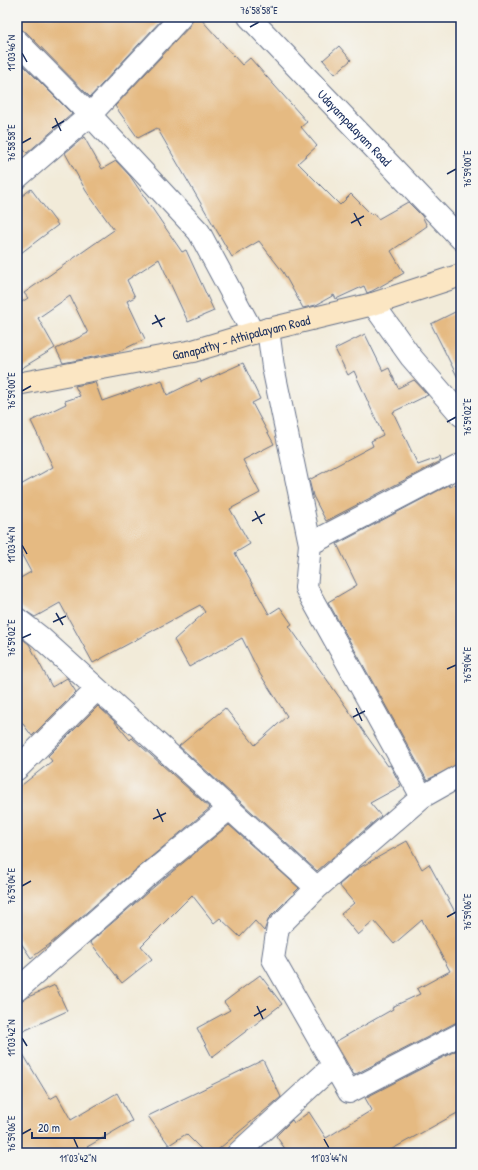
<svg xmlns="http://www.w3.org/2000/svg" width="478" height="1170" viewBox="0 0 478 1170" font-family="'Patrick Hand',sans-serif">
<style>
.building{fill:#e5ba82}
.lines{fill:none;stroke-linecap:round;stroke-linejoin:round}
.minor-casing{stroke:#667189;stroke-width:24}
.tertiary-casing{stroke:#667189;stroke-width:24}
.secondary-casing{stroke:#667189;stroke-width:24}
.minor{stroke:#fff;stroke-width:22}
.tertiary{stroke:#fff;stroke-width:22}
.secondary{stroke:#fbe6c3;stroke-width:22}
.ticks{fill:none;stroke:#1b2f5e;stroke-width:1.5}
.labels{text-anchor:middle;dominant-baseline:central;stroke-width:3;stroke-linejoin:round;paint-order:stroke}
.street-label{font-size:13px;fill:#1b2f5e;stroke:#f6f6f2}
.neatline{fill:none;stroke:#1b2f5e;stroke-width:1.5}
.ticks-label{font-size:10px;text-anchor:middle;fill:#1b2f5e}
</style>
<rect width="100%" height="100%" fill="#f6f6f2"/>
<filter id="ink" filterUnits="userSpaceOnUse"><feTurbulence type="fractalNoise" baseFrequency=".025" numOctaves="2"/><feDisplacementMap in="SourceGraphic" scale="8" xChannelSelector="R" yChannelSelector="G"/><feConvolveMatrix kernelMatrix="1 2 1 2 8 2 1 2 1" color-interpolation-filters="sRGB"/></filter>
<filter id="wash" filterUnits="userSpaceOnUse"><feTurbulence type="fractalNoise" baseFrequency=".012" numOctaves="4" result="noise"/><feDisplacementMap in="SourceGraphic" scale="16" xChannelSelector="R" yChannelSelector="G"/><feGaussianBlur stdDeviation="0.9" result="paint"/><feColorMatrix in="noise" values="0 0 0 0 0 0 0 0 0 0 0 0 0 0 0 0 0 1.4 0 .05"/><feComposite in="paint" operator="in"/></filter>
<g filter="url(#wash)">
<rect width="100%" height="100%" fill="#f2ebd9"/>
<g id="blocks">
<path class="building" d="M 17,17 L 164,17 L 90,97 L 26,32 L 17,29 Z
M 193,17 L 199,17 L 242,65 L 250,58 L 307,122 L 301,127 L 317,146 L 298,163 L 340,205 L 351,194 L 372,215 L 374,213 L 378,219 L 408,202 L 422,216 L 427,226 L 391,251 L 404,273 L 372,291 L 367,293 L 364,286 L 336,299 L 334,295 L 316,305 L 303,308 L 283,272 L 259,241 L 232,257 L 157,128 L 138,138 L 115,106 L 190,26 Z
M 339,46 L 351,60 L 335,74 L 323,60 Z
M 17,59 L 72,114 L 27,153 L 17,143 Z
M 84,137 L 102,169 L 116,161 L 130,176 L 182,252 L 186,250 L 214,311 L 188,322 L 159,259 L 127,280 L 135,297 L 127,301 L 145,339 L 118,352 L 63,363 L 56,349 L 88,333 L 70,296 L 38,318 L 55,348 L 17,371 L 17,305 L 28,298 L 24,293 L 114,230 L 86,191 L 65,153 Z
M 31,189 L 58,225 L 17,256 L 17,200 Z
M 461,309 L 461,384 L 431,324 Z
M 365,334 L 383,371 L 389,368 L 398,388 L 414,380 L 428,395 L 393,412 L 418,465 L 440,457 L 441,461 L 326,521 L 313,496 L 309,480 L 373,446 L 371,441 L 383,435 L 354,371 L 348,375 L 335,349 Z
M 243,363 L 260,399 L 252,403 L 274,444 L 243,460 L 260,493 L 230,509 L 250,544 L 235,553 L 269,614 L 280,607 L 292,624 L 289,626 L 388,766 L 390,765 L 401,786 L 370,803 L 381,816 L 317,871 L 179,746 L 225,708 L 255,745 L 287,716 L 260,674 L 242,638 L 189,667 L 174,640 L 205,612 L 200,605 L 93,663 L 60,603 L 35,617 L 21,608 L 17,600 L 17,580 L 31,572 L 17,546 L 17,487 L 53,467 L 31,421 L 66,404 L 65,401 L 80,396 L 75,386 L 95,382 L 102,401 L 162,380 L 167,395 L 200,379 L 201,382 Z
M 461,482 L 461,763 L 427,780 L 328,602 L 357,585 L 337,544 L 449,485 L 450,487 Z
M 17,635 L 29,644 L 52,687 L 67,678 L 76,692 L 32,736 L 17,716 Z
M 98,706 L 114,721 L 130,740 L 132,738 L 210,808 L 139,867 L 50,944 L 31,958 L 17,937 L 17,789 L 52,761 L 48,756 Z
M 229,825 L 299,888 L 269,918 L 264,931 L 255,921 L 240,937 L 220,918 L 214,923 L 192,895 L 141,946 L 152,959 L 122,983 L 90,942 L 155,886 Z
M 407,841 L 422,869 L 429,864 L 461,923 L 461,1022 L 455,1023 L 354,1075 L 335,1042 L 393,1009 L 392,1007 L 420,994 L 417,989 L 450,971 L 422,920 L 394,944 L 374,921 L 358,935 L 341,914 L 354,903 L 339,885 L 359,868 Z
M 260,975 L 282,1004 L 212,1057 L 197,1028 L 230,1010 L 224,1002 Z
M 55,985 L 67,1011 L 17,1034 L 17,1002 Z
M 17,1044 L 50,1099 L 57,1095 L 71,1120 L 117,1093 L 132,1121 L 87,1147 L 90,1153 L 17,1153 Z
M 461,1048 L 461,1111 L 385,1153 L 288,1153 L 276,1136 L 292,1120 L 294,1123 L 309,1112 L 326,1138 L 372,1110 L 365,1098 Z
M 263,1060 L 281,1097 L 214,1153 L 205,1153 L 186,1134 L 169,1145 L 148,1116 Z"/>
</g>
</g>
<g filter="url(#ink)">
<use href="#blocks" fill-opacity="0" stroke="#667189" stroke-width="1"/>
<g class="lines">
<defs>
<path id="minor" d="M 17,41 L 90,115 L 199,232 L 253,333
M 17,178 L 90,115 L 181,17
M 373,304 L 411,357 L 461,415
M 268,329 L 273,367 L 310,544 L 461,465
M 310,544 L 306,588 L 422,797
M 17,619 L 40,637 L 317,888 L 422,797 L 461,775
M 17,769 L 97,689
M 317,888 L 278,927 L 273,959 L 349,1092 L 461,1034
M 17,990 L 147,876 L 229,809
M 238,1153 L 334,1065"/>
<g id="tertiary">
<path id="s1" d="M 249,17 L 461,239"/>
</g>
<g id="secondary">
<path id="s2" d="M 17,384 L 193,351 L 253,333 L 373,304 L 461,275"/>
</g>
</defs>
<use href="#minor" class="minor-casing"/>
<use href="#tertiary" class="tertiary-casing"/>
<use href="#secondary" class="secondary-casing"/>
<use href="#minor" class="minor"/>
<use href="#tertiary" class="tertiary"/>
<use href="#secondary" class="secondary"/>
</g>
</g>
<path class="ticks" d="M 250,27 L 259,22M 22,53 L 27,62M 55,118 L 61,131M 52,128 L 64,121M 22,143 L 31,138M 447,174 L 456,169M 354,213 L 361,226M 351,223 L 364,216M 155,315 L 162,327M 152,324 L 165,318M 22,391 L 31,386M 447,422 L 456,417M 255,511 L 262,524M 252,521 L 265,514M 22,545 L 27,554M 56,613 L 63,625M 53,622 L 66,616M 22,638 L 31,634M 447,669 L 456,665M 356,708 L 362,721M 353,717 L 365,711M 157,809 L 163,822M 153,819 L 166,813M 22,886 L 31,881M 447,917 L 456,912M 257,1006 L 263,1019M 254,1016 L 266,1009M 22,1038 L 27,1046M 22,1134 L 31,1129M 74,1139 L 78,1148M 324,1139 L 329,1148"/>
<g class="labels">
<g class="street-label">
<text stroke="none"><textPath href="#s1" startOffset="153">Udayampalayam Road</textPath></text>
<text stroke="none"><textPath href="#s2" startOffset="229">Ganapathy - Athipalayam Road</textPath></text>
</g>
</g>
<rect width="478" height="1170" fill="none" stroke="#f6f6f2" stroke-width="44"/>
<path d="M32 1132v6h73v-6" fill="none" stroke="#1b2f5e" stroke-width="2"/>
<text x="38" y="1132" font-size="12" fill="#1b2f5e" stroke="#f6f6f2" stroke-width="3" paint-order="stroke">20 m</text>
<rect x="22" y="22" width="434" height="1126" class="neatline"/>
<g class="ticks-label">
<text x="259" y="14">76°58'58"E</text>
<text transform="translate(11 53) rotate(-90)" y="4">11°03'46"N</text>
<text transform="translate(11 143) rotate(-90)" y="4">76°58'58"E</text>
<text transform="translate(467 169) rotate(-90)" y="4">76°59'00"E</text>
<text transform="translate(11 391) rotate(-90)" y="4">76°59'00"E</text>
<text transform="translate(467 417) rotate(-90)" y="4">76°59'02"E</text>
<text transform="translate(11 545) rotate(-90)" y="4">11°03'44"N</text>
<text transform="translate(11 638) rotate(-90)" y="4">76°59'02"E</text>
<text transform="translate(467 665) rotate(-90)" y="4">76°59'04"E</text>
<text transform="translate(11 886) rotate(-90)" y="4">76°59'04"E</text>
<text transform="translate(467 912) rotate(-90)" y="4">76°59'06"E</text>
<text transform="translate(11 1038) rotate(-90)" y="4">11°03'42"N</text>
<text transform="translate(11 1134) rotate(-90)" y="4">76°59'06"E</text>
<text x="78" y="1162">11°03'42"N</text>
<text x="329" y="1162">11°03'44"N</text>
</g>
</svg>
